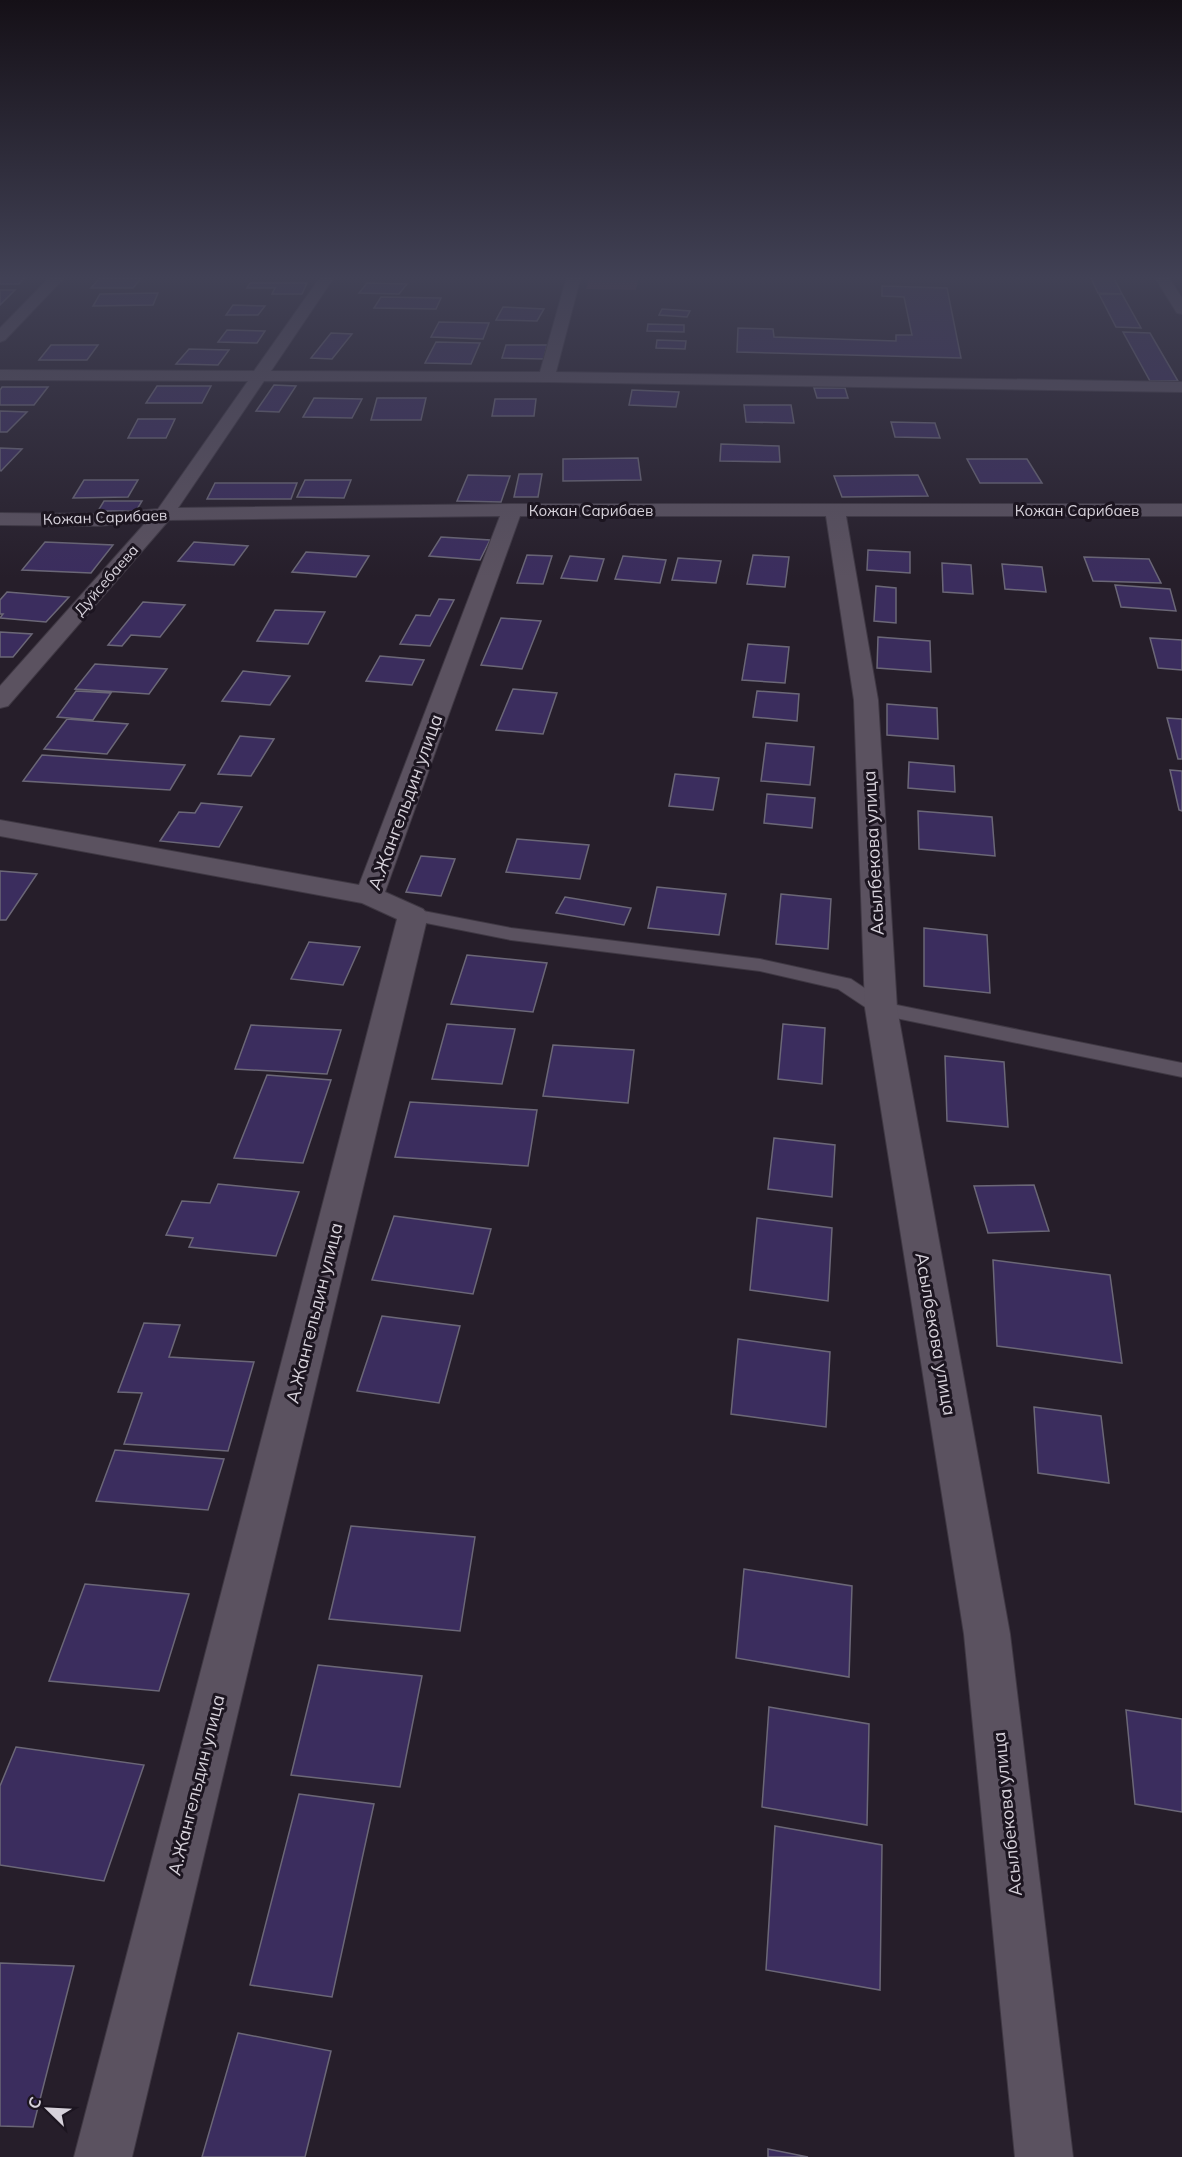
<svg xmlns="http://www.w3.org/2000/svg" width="1182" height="2157" viewBox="0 0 1182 2157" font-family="Mulish,sans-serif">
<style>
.green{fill:#5c2d45}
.building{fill:#3b2d5e;stroke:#6b6777;stroke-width:1.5}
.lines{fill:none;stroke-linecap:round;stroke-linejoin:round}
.service-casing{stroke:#3f3843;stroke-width:2}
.minor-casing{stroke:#3f3843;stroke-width:2}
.tertiary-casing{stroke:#3f3843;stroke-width:2}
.service{fill:#5b5260;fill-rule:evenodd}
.minor{fill:#5b5260;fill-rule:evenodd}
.tertiary{fill:#5b5260;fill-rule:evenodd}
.labels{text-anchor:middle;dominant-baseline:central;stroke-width:6;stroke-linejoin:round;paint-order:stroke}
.far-street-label{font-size:15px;fill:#d7d2db;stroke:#1c1520}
.street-label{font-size:18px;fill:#d7d2db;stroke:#1c1520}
</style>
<rect width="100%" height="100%" fill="#261e2a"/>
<path class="green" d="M 590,276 L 639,276 L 636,290 L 586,289 Z"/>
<path class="building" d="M 0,276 L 27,276 L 19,284 L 0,284 Z
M 1090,276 L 1113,276 L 1122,294 L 1098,293 Z
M 100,278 L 141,278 L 133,288 L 91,288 Z
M 250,283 L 307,283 L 302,294 L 272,294 L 275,288 L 247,288 Z
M 367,283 L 407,284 L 399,294 L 359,293 Z
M 882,286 L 947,288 L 961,358 L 737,352 L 738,328 L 773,329 L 774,337 L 896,341 L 896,335 L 912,335 L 904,297 L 882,296 Z
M 0,290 L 15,290 L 0,305 Z
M 158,293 L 153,305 L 93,306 L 100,294 Z
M 1099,294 L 1122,294 L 1141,328 L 1116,327 Z
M 381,297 L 441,298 L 436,309 L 374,308 Z
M 233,305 L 265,306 L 258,315 L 226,315 Z
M 503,307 L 544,309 L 537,321 L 496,320 Z
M 662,309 L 690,311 L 687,317 L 659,315 Z
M 439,322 L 489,323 L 483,339 L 431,337 Z
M 648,324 L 684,325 L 684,332 L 647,331 Z
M 227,330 L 265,331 L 257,343 L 218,342 Z
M 1123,332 L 1150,333 L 1178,381 L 1150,381 Z
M 331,333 L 352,334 L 332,359 L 311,358 Z
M 657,340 L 686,341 L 685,349 L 656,348 Z
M 436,342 L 480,343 L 471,364 L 425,363 Z
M 51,345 L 98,345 L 87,360 L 39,360 Z
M 506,345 L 547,345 L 544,359 L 502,358 Z
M 189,349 L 229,350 L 218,365 L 176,364 Z
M 274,385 L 296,386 L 279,412 L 256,411 Z
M 157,386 L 211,386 L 202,403 L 146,403 Z
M 2,387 L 48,387 L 34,405 L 0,405 L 0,390 Z
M 814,388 L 845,388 L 848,398 L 817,398 Z
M 632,390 L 679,392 L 676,407 L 629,405 Z
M 314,398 L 362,399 L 352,418 L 303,417 Z
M 377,398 L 426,398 L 421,420 L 371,420 Z
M 495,399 L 536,399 L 534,416 L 492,416 Z
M 744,405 L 791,405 L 794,423 L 746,422 Z
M 0,411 L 27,412 L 7,432 L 0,432 Z
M 138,419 L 175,419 L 166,438 L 128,438 Z
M 891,422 L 935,423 L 940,438 L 895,437 Z
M 721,444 L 779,446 L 780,462 L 720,461 Z
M 0,448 L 22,449 L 1,471 L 0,470 Z
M 638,458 L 641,480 L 563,481 L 563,459 Z
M 967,459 L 1027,459 L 1042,483 L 980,483 Z
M 519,474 L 542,474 L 538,497 L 514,497 Z
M 468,475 L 510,476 L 501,502 L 457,501 Z
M 918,475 L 928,496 L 842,497 L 834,476 Z
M 84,480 L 138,480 L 128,497 L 73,498 Z
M 305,480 L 351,480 L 344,498 L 297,497 Z
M 215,483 L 297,483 L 291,499 L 207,499 Z
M 104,501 L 142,501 L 136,511 L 98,511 Z
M 441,537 L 490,540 L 480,560 L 429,556 Z
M 45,542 L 113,545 L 91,573 L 22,570 Z
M 194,542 L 248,546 L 234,565 L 178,561 Z
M 868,550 L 910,552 L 910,573 L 867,570 Z
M 306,552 L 369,556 L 356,577 L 292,572 Z
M 527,555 L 552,556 L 543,584 L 517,583 Z
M 753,555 L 789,557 L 785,587 L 747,584 Z
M 570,556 L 604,559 L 597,581 L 561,578 Z
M 623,556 L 666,560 L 660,583 L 615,579 Z
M 1084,557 L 1149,559 L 1161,583 L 1093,581 Z
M 678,558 L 721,561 L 716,583 L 672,580 Z
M 942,563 L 971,565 L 973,594 L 943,592 Z
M 1002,564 L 1042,567 L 1046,592 L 1005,589 Z
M 1115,585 L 1170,589 L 1176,611 L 1121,607 Z
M 876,586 L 896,588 L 896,623 L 874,621 Z
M 7,592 L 69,597 L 46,622 L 0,618 L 3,614 L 0,614 L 0,600 Z
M 439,599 L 454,600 L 430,646 L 400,644 L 416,615 L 430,616 Z
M 143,602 L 185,605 L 160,637 L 131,635 L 122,646 L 108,645 Z
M 275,610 L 325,612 L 308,644 L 257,641 Z
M 501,618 L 541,621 L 522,669 L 481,665 Z
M 0,632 L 32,634 L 13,657 L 0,657 Z
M 878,637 L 930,641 L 931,672 L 877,668 Z
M 1150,638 L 1182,640 L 1182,670 L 1158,668 Z
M 748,644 L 789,647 L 785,683 L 742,680 Z
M 380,656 L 424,660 L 412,685 L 366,681 Z
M 95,664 L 167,669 L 149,694 L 75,689 Z
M 243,671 L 290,676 L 270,705 L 222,701 Z
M 513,689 L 557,693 L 543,734 L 496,730 Z
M 76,691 L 111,693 L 93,720 L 57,717 Z
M 757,691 L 799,694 L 797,721 L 753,717 Z
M 887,704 L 937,708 L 938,739 L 887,735 Z
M 1167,718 L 1182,719 L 1182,759 L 1178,759 Z
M 67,719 L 128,724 L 107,754 L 44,749 Z
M 240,736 L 274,739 L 251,776 L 218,774 Z
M 766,743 L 814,747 L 810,785 L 761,781 Z
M 42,755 L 185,765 L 170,790 L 23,781 Z
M 909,762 L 954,766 L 955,792 L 908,788 Z
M 1170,770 L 1182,771 L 1182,811 L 1179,810 Z
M 675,774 L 719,778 L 713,810 L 669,806 Z
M 767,794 L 815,798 L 812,828 L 764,823 Z
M 201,803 L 242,807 L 219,847 L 160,841 L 179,812 L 195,813 Z
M 918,811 L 992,817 L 995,856 L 919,849 Z
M 517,839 L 589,845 L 580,879 L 506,872 Z
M 421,856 L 455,859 L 441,896 L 406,892 Z
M 0,871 L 37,874 L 6,920 L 0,920 Z
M 657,887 L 726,894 L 719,935 L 648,928 Z
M 781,894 L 831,899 L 828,949 L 776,944 Z
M 565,897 L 631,908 L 624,925 L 556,913 Z
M 924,928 L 987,935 L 990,993 L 924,986 Z
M 309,942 L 360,947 L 343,985 L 291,979 Z
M 467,955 L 547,963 L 533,1012 L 451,1004 Z
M 447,1024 L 515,1029 L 502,1084 L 432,1079 Z
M 783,1024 L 825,1028 L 822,1084 L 778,1079 Z
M 251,1025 L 341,1030 L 327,1074 L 235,1069 Z
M 553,1045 L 634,1050 L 628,1103 L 543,1096 Z
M 945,1056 L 1004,1062 L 1008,1127 L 947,1121 Z
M 267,1075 L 331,1080 L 303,1163 L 234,1158 Z
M 410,1102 L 537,1110 L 528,1166 L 395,1157 Z
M 774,1138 L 835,1145 L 832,1197 L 768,1189 Z
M 218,1184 L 299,1192 L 276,1256 L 189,1247 L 193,1238 L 166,1235 L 182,1201 L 210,1203 Z
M 1034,1185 L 1049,1231 L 988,1233 L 974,1186 Z
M 394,1216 L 491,1229 L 473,1294 L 372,1280 Z
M 757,1218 L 832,1228 L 828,1301 L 750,1290 Z
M 993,1260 L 1110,1275 L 1122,1363 L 997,1346 Z
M 382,1316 L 460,1326 L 439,1403 L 357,1391 Z
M 144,1323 L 180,1325 L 169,1357 L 254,1362 L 228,1451 L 124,1444 L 142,1393 L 118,1392 Z
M 738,1339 L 830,1352 L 826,1427 L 731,1414 Z
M 1034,1407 L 1101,1416 L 1109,1483 L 1038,1473 Z
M 115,1450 L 224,1459 L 208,1510 L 96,1501 Z
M 351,1526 L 475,1537 L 460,1631 L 329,1619 Z
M 744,1569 L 852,1586 L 849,1677 L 736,1658 Z
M 85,1584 L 189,1594 L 159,1691 L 49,1681 Z
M 318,1665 L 422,1676 L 400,1787 L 291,1775 Z
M 769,1707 L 869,1724 L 867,1825 L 762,1807 Z
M 1126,1710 L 1182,1719 L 1182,1812 L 1135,1804 Z
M 16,1747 L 144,1765 L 104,1881 L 0,1865 L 0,1786 Z
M 299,1794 L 374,1804 L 332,1997 L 250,1985 Z
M 775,1826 L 882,1845 L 880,1990 L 766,1970 Z
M 0,1963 L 74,1966 L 33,2127 L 0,2126 Z
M 238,2033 L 331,2051 L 305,2157 L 202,2157 Z
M 768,2149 L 808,2157 L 768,2157 Z"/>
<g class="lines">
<defs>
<path id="service" d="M 413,909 L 511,928 L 760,959 L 851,979 L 887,1003 L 1182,1063 L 1182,1077 L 881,1015 L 874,1013 L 838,989 L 760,971 L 511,940 L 406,919 L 404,915 L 406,911 Z"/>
<path id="minor" d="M 51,276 L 66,276 L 5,340 L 0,342 L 0,328 Z
M 321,276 L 335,276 L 271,371 L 540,372 L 567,276 L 581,276 L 556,372 L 1182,382 L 1182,392 L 547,382 L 264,381 L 178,508 L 512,504 L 1182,504 L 1182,516 L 846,516 L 878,700 L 897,1008 L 1010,1634 L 1073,2157 L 1015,2157 L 964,1634 L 865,1008 L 854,700 L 826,516 L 520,516 L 385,892 L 423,909 L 428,915 L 132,2157 L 74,2157 L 397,919 L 362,903 L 0,836 L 0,820 L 359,885 L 500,516 L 169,520 L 8,706 L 0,708 L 0,686 L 147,521 L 99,526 L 0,525 L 0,513 L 99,514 L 158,509 L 248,381 L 0,380 L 0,370 L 254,371 Z"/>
<path id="tertiary" d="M 1154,276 L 1168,276 L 1182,298 L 1182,314 L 1177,313 Z"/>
</defs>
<use href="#service" class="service-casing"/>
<use href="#minor" class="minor-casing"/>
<use href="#tertiary" class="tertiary-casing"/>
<use href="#service" class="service"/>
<use href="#minor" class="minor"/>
<use href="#tertiary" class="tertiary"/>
</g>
<linearGradient id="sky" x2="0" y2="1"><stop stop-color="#151017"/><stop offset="0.48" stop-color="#414155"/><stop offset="1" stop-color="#414155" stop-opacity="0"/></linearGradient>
<rect width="1182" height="578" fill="url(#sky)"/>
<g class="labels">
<g class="far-street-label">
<text x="591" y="510">Кожан Сарибаев</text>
<text x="1077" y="510">Кожан Сарибаев</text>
<text transform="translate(105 517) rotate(-2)">Кожан Сарибаев</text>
<text transform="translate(106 580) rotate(-49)">Дуйсебаева</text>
</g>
<g class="street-label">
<text transform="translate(405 802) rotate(-70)">А.Жангельдин улица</text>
<text transform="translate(873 853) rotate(-93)">Асылбекова улица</text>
<text transform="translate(314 1313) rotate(-76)">А.Жангельдин улица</text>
<text transform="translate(936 1334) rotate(80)">Асылбекова улица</text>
<text transform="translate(196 1785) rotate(-76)">А.Жангельдин улица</text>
<text transform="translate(1007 1814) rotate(-96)">Асылбекова улица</text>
</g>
</g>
<g transform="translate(48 2109) rotate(294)" stroke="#1c1520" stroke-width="4.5" paint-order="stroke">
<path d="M0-4.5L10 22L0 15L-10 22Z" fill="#d7d2db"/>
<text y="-9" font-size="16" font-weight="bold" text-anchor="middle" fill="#d7d2db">С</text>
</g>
</svg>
